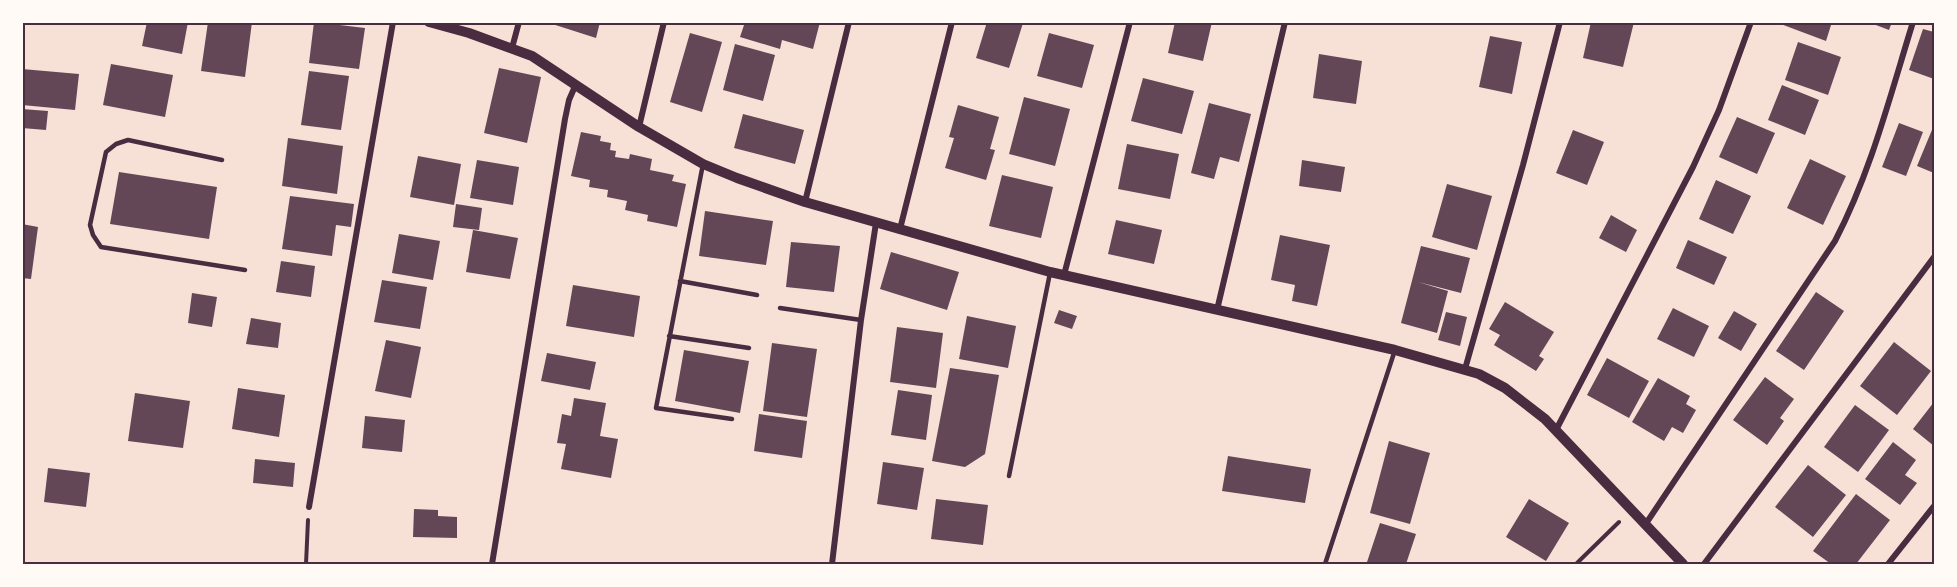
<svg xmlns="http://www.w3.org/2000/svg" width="1957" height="587" viewBox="0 0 1957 587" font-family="Barlow,sans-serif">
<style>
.building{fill:#644757}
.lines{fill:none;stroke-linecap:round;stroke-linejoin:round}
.path{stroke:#4a2c40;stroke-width:4}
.service{stroke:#4a2c40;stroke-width:4.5}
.minor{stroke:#4a2c40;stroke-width:6}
.tertiary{stroke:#4a2c40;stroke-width:10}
.neatline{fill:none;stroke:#4a2c40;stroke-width:2}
</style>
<rect width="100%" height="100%" fill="#f7e1d7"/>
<path class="building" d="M 147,22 L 188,22 L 182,54 L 142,46 Z
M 208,22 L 252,22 L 245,77 L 201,71 Z
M 314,22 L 365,28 L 359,69 L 309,63 Z
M 546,22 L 600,22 L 596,38 Z
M 745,22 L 820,22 L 813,49 L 782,40 L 780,49 L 740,37 Z
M 987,22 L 1023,23 L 1009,68 L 976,58 Z
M 1175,22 L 1212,22 L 1203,61 L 1168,53 Z
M 1591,22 L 1634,22 L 1623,67 L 1583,58 Z
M 1775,22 L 1832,22 L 1826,41 Z
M 1868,22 L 1892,22 L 1889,30 Z
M 1923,29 L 1934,32 L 1934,79 L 1909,70 Z
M 690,33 L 722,42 L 702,112 L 670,102 Z
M 1049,33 L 1094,45 L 1082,88 L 1037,76 Z
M 1490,36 L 1522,42 L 1512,94 L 1479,87 Z
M 1798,42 L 1841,57 L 1828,95 L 1785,80 Z
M 735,44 L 775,55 L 763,101 L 723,90 Z
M 1319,54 L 1362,61 L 1356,104 L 1313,98 Z
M 111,64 L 173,75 L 165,117 L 103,105 Z
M 499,68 L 541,77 L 527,143 L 484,133 Z
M 22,69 L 79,74 L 75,110 L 22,105 Z
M 309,71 L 349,76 L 341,130 L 301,125 Z
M 1143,78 L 1194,91 L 1182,134 L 1131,121 Z
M 1782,85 L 1819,100 L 1805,135 L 1768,120 Z
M 1024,97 L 1070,109 L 1055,166 L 1009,154 Z
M 1209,103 L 1251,114 L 1239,162 L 1220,157 L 1214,179 L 1191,173 Z
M 958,105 L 999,117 L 990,149 L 995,150 L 986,180 L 945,168 L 954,138 L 949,137 Z
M 22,109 L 48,111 L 46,130 L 22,128 Z
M 743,114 L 804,130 L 795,164 L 734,148 Z
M 1737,117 L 1775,133 L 1757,174 L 1719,157 Z
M 1899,123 L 1923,132 L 1906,176 L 1882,167 Z
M 1934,125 L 1934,173 L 1917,166 Z
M 1573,130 L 1604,142 L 1587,185 L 1556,173 Z
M 581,132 L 601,136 L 600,141 L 611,143 L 610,150 L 616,151 L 615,157 L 629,159 L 630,154 L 652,159 L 650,170 L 674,175 L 672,181 L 686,184 L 677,227 L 647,221 L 648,215 L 625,210 L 627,201 L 607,197 L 608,190 L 589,187 L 590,180 L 571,176 Z
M 288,138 L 343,146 L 337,194 L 282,186 Z
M 1127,144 L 1179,154 L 1170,199 L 1118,189 Z
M 418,156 L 461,164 L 454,205 L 410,197 Z
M 1810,159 L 1846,176 L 1823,225 L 1787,208 Z
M 477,160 L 519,167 L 513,205 L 470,198 Z
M 1302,160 L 1345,167 L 1341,192 L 1299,186 Z
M 119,172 L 217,187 L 209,239 L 110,224 Z
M 1002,175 L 1053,187 L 1041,238 L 989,226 Z
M 1716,180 L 1751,196 L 1733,234 L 1699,219 Z
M 1447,184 L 1492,196 L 1477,250 L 1432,237 Z
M 290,196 L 354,204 L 351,227 L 336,225 L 332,256 L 282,249 Z
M 456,204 L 482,208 L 479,230 L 453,227 Z
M 705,211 L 773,221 L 766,265 L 699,256 Z
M 1611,215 L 1637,230 L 1626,252 L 1599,238 Z
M 1116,220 L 1162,230 L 1154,264 L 1108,254 Z
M 22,224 L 38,227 L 31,279 L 22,278 Z
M 473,230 L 518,238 L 510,279 L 466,272 Z
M 399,234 L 440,241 L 433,280 L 392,273 Z
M 1280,235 L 1330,245 L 1317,306 L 1292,301 L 1295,285 L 1271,280 Z
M 1688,240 L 1727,257 L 1714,285 L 1676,268 Z
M 791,242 L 840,246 L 834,292 L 786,287 Z
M 1421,246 L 1470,258 L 1461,293 L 1418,282 L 1448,291 L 1437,333 L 1401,323 Z
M 891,252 L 959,272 L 947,310 L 880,289 Z
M 281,261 L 315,266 L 311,297 L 276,292 Z
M 382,280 L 427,287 L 420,329 L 374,322 Z
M 573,285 L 640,296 L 634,337 L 566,326 Z
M 1816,292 L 1844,311 L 1804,370 L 1776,351 Z
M 192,293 L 217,297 L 212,327 L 188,323 Z
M 1505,302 L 1554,332 L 1539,356 L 1544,359 L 1536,371 L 1494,345 L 1500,335 L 1489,329 Z
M 1673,308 L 1709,326 L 1694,357 L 1657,339 Z
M 1059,310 L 1077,316 L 1072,329 L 1054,323 Z
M 1734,311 L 1757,324 L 1741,351 L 1718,338 Z
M 1446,312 L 1467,317 L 1460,346 L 1438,340 Z
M 967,316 L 1016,326 L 1008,368 L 959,359 Z
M 251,318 L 281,323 L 278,348 L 246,344 Z
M 897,327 L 943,333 L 936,388 L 890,382 Z
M 386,340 L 421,347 L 411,398 L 375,391 Z
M 1894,342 L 1931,371 L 1897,415 L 1860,386 Z
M 772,343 L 817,349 L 807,417 L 763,411 Z
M 684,350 L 749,361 L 740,413 L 675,401 Z
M 547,353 L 596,362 L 590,390 L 541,381 Z
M 1607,358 L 1649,381 L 1629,418 L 1587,395 Z
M 950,368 L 999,375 L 985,454 L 965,467 L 932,461 Z
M 1765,377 L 1794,399 L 1780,418 L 1784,421 L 1767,445 L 1733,420 Z
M 1658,378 L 1690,396 L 1686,404 L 1696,410 L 1683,433 L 1672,427 L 1664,441 L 1632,422 Z
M 238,388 L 285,395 L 279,437 L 232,429 Z
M 898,390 L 932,395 L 926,440 L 891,435 Z
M 135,393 L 190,401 L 183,448 L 128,441 Z
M 574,398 L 606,403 L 600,436 L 618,439 L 611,478 L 561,469 L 566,444 L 557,443 L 562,414 L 571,416 Z
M 1934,402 L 1934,446 L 1913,429 Z
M 1855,405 L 1889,430 L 1858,472 L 1824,447 Z
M 759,414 L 807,421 L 802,458 L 754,451 Z
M 365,416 L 405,420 L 402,452 L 362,448 Z
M 1389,441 L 1430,453 L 1410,524 L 1370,513 Z
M 1893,442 L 1916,460 L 1905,475 L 1917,483 L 1900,505 L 1865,479 Z
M 1228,456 L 1311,469 L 1305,503 L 1222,491 Z
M 255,459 L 295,463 L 293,487 L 253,483 Z
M 883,462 L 924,468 L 917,510 L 877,504 Z
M 1808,465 L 1846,495 L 1813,537 L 1775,507 Z
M 48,468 L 90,473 L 86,507 L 44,502 Z
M 1856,494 L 1890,520 L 1856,564 L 1831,564 L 1813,551 Z
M 936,499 L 988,505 L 983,545 L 931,539 Z
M 1529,499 L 1569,523 L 1546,561 L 1506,537 Z
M 414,509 L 438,510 L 438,516 L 457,517 L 457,538 L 413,537 Z
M 1380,523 L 1416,534 L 1406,564 L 1376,564 L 1367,562 Z"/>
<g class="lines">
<path class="path" d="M 306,564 L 308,520
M 1576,564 L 1619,522"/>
<path class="service" d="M 222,160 L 128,140 L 116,144 L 106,152 L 90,225 L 93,235 L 101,247 L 245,270
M 703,164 L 656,408 L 732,419
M 680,281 L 757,295
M 780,308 L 861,320
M 669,336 L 749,348
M 1009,476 L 1050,273
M 1325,564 L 1395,350"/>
<path class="minor" d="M 512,48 L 519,22
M 639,127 L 664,22
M 805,202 L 849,22
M 900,229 L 952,22
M 1064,275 L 1130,22
M 1217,310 L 1285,22
M 1465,369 L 1523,165 L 1560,22
M 1556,430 L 1693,167 L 1719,110 L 1751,22
M 309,507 L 393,22
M 1645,525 L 1835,241 C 1871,172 1890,96 1913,22
M 492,564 L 565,119 L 569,100 L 576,84
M 832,564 L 861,320 L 876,223
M 1704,564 L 1934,257
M 1888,564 L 1934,506"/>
<path class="tertiary" d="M 429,22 L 469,33 L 532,56 L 639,127 L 703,164 L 737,178 L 805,202 L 1050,272 L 1395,350 L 1479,374 L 1505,388 L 1545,419 L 1683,564"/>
</g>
<rect width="1957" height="587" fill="none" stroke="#fffaf5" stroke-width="48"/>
<rect x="24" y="24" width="1909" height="539" class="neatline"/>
</svg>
